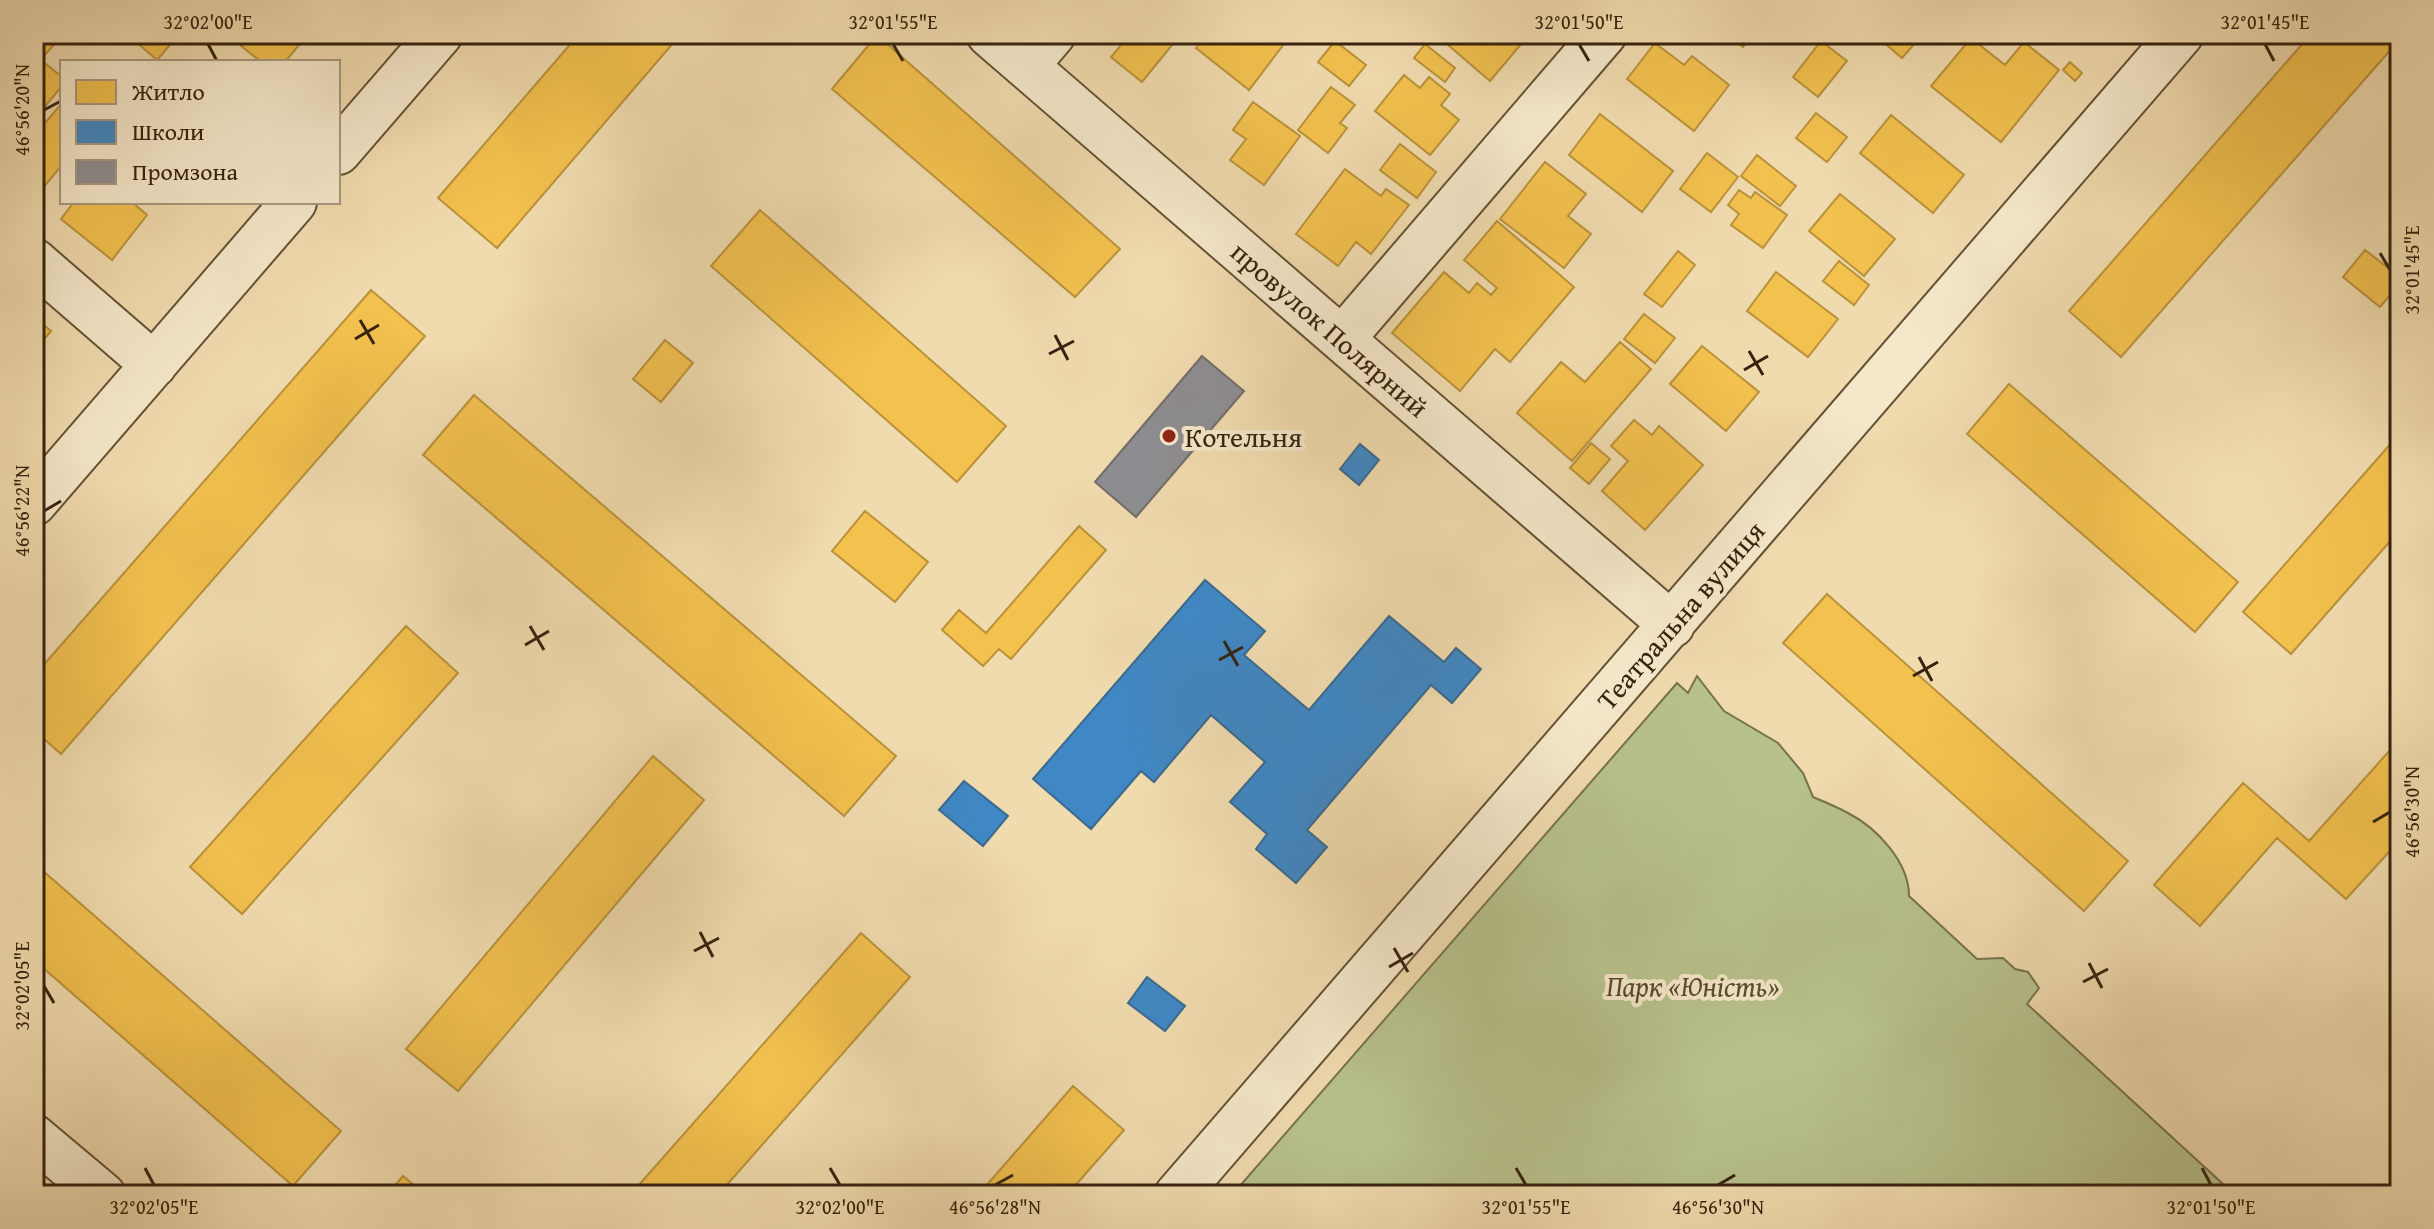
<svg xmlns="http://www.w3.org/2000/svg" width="2434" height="1229" viewBox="0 0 2434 1229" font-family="'Gentium Book Plus',serif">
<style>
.green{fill:#b7c18c;stroke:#76724d;stroke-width:2}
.homes{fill:#f2c14e;stroke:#ba923b;stroke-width:2}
.schools{fill:#3f88c5;stroke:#3c6a8e;stroke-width:2}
.industry{fill:#8d8d92;stroke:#736d6a;stroke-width:2}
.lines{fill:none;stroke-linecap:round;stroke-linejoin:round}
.minor-casing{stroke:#645136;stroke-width:48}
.minor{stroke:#f5e8ca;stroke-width:44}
.ticks{fill:none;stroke:#36230e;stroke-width:3}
.poi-dot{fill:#8f2418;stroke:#f5e8ca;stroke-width:3}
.labels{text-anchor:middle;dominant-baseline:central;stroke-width:8;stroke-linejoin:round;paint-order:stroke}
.street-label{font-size:28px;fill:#36230e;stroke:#f5e8ca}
.poi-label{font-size:28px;fill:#36230e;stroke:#f5e8ca;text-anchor:start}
.park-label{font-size:28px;font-style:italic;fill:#564a2e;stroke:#f5e8ca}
.neatline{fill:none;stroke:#36230e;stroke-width:3}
.ticks-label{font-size:20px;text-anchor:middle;fill:#36230e}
</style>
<rect width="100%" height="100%" fill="#f0dbae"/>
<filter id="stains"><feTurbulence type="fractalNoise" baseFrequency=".0025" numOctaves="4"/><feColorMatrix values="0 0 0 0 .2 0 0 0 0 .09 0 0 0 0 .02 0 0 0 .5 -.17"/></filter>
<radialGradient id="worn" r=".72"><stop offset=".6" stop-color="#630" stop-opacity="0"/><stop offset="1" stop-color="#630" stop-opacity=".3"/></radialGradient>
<path class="green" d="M 1697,676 L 1724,711 L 1778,743 L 1803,773 L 1813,797 C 1825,802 1837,807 1848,813 C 1877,828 1909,862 1909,896 L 1977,959 L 2003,958 L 2015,969 L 2028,972 L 2039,988 L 2027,1004 L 2235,1195 L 1232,1195 L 1677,683 L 1688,693 Z"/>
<path class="homes" d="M 34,34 L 63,34 L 44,56 L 34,49 Z
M 170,34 L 175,39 L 157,60 L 128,35 Z
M 238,34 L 308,34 L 285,62 L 261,62 L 234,40 Z
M 579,34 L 681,34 L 497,248 L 438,198 Z
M 1130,34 L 1181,34 L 1142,82 L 1111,57 Z
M 1207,34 L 1279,34 L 1287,40 L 1249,90 L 1196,48 Z
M 1443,34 L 1512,34 L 1522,43 L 1490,81 L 1440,38 Z
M 1727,34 L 1753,34 L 1743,47 Z
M 1874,34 L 1923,34 L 1902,58 Z
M 2311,34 L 2400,34 L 2400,39 L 2121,357 L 2069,311 Z
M 877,35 L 1120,249 L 1075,297 L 832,89 Z
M 1971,38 L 2005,65 L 2024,42 L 2059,70 L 2001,142 L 1931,86 Z
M 1335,41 L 1366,65 L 1349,86 L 1318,62 Z
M 1821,41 L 1847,61 L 1818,97 L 1793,77 Z
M 1655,43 L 1684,65 L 1692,56 L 1729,85 L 1694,131 L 1627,79 Z
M 1425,44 L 1455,68 L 1445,82 L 1414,58 Z
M 36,56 L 62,77 L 62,86 L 34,120 L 34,59 Z
M 2070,62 L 2082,73 L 2075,81 L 2063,70 Z
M 1404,75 L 1420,88 L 1429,77 L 1450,94 L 1441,105 L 1459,120 L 1430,155 L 1375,111 Z
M 1331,87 L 1355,105 L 1340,123 L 1347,128 L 1328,153 L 1298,130 Z
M 1253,102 L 1300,136 L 1264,185 L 1230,160 L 1246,139 L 1233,130 Z
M 62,103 L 62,165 L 34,199 L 34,136 Z
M 1816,113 L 1847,137 L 1827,162 L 1796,138 Z
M 1600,114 L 1673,171 L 1642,212 L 1569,155 Z
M 1891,115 L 1964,175 L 1933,213 L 1860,153 Z
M 1400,144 L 1436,172 L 1417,198 L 1380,170 Z
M 1707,153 L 1738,177 L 1711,212 L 1680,189 Z
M 1757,155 L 1796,186 L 1780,206 L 1741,176 Z
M 1545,162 L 1586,194 L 1568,216 L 1591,234 L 1564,268 L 1500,219 Z
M 1345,169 L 1381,196 L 1386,189 L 1409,205 L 1371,254 L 1356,242 L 1338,266 L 1296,234 Z
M 1739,190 L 1751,198 L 1755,192 L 1787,215 L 1763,248 L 1731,225 L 1739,214 L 1728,205 Z
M 1840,194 L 1895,239 L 1864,276 L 1809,231 Z
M 74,202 L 132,202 L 147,215 L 112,260 L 61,219 Z
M 760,210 L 1006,426 L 957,482 L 711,266 Z
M 1497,221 L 1574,287 L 1510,362 L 1495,349 L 1460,391 L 1392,333 L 1444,272 L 1469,293 L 1477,283 L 1491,295 L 1497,288 L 1464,260 Z
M 2365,250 L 2400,277 L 2400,283 L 2380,307 L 2343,277 Z
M 1678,251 L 1695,265 L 1662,307 L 1644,294 Z
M 1839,261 L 1869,285 L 1854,305 L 1823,281 Z
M 1776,272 L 1838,319 L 1808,357 L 1747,311 Z
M 371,290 L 425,336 L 61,754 L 34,730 L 34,676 Z
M 1644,314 L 1675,338 L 1655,363 L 1624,339 Z
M 34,316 L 51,331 L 34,352 Z
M 665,340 L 693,363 L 661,402 L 633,379 Z
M 1620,342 L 1651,369 L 1572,461 L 1517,413 L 1561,362 L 1585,382 Z
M 1702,346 L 1759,392 L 1726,431 L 1670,384 Z
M 2009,384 L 2238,582 L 2195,632 L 1967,434 Z
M 474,395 L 896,756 L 844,816 L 423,455 Z
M 1634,420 L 1652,435 L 1659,426 L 1703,465 L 1645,530 L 1602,491 L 1628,461 L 1611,446 Z
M 2400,433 L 2400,530 L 2291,654 L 2243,612 Z
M 1591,443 L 1610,459 L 1589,484 L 1570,468 Z
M 865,511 L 928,562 L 895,602 L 832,551 Z
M 1079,526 L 1106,550 L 1011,659 L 999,649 L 983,666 L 942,630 L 959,610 L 986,633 Z
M 1827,594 L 2128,861 L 2084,911 L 1783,643 Z
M 406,626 L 458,673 L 242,914 L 190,867 Z
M 2391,749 L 2400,758 L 2400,840 L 2346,899 L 2277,838 L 2200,926 L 2154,885 L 2243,783 L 2309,841 Z
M 653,756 L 704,800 L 458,1091 L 406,1049 Z
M 34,863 L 341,1131 L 293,1186 L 34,960 Z
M 861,933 L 910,977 L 718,1195 L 630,1195 Z
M 1073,1086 L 1124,1130 L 1067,1195 L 978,1195 Z
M 403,1176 L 426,1195 L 387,1195 Z"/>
<path class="schools" d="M 1360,444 L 1379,460 L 1359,485 L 1340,469 Z
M 1205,580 L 1265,631 L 1244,655 L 1309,710 L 1389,616 L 1444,662 L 1456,648 L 1481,669 L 1452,703 L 1431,685 L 1307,830 L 1327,847 L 1296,883 L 1256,849 L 1267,834 L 1230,802 L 1265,762 L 1211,715 L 1154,782 L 1141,771 L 1091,829 L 1033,779 Z
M 964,781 L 1008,816 L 983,846 L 939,810 Z
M 1147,977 L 1185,1006 L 1165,1031 L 1128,1003 Z"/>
<path class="industry" d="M 1202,356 L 1244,391 L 1136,517 L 1095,482 Z"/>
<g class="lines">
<defs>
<path id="minor" d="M 989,34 L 1672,625
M 1026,66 L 1053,34
M 338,152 L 440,34
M 34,261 L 154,365
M 1342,339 L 1604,34
M 34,503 L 294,202
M 34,1137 L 103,1195
M 1177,1195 L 2181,34"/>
</defs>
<use href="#minor" class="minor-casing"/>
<use href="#minor" class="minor"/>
</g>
<path class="ticks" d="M 208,44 L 217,61M 893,44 L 903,61M 1579,44 L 1589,61M 2265,44 L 2274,61M 44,110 L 61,101M 2380,253 L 2390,270M 360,320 L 374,344M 1055,335 L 1068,360M 355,339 L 379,325M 1749,351 L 1763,375M 1049,354 L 1074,341M 1744,370 L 1768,356M 44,511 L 61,501M 530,626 L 544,650M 1224,641 L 1238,666M 525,645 L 549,631M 1919,657 L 1932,681M 1219,660 L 1243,647M 1913,676 L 1938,662M 2373,822 L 2390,812M 700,932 L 713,957M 1394,948 L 1408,972M 694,951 L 719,938M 2089,963 L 2102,988M 1389,967 L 1413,953M 2083,982 L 2108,969M 44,986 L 54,1003M 145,1168 L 154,1185M 830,1168 L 840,1185M 1516,1168 L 1526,1185M 2202,1168 L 2211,1185M 995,1185 L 1013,1175M 1718,1185 L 1735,1175"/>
<circle class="poi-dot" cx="1169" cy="436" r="8"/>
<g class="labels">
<g class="street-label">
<text transform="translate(1330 329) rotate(41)">провулок Полярний</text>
<text transform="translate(1680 615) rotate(-49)">Театральна вулиця</text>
</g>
<g class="poi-label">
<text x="1185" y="436">Котельня</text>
</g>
<g class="park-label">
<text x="1693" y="985">Парк «Юність»</text>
</g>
</g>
<rect width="2434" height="1229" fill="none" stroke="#f0dbae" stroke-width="88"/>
<rect x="60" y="60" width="280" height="144" fill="#f5e8ca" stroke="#a9997f" stroke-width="2"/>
<rect x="76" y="80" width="40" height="24" fill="#f2c14e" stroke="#a9997f" stroke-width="2"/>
<text x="132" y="100" font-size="24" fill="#36230e">Житло</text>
<rect x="76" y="120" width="40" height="24" fill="#3f88c5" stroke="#a9997f" stroke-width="2"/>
<text x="132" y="140" font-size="24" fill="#36230e">Школи</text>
<rect x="76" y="160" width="40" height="24" fill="#8d8d92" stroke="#a9997f" stroke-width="2"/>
<text x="132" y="180" font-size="24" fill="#36230e">Промзона</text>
<rect x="44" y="44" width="2346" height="1141" class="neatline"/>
<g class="ticks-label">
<text x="208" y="29">32°02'00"E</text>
<text x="893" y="29">32°01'55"E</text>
<text x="1579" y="29">32°01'50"E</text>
<text x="2265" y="29">32°01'45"E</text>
<text transform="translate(22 110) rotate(-90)" y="7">46°56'20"N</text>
<text transform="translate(2412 270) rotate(-90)" y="7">32°01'45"E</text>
<text transform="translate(22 511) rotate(-90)" y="7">46°56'22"N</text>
<text transform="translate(2412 812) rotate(-90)" y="7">46°56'30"N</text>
<text transform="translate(22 986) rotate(-90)" y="7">32°02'05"E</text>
<text x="154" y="1214">32°02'05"E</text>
<text x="840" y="1214">32°02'00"E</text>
<text x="995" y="1214">46°56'28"N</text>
<text x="1526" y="1214">32°01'55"E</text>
<text x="1718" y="1214">46°56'30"N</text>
<text x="2211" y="1214">32°01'50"E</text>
</g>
<rect width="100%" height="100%" filter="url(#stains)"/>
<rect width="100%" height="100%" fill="url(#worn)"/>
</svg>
